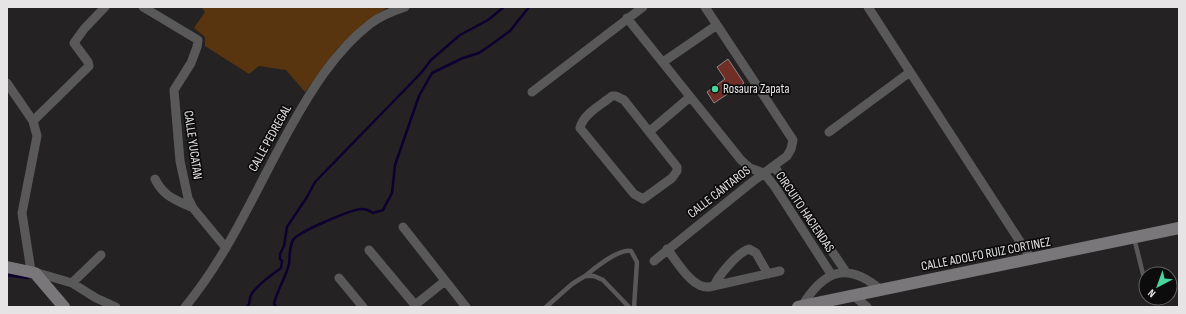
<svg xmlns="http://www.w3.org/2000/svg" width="1186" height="314" viewBox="0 0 1186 314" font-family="'Sofia Sans Condensed',sans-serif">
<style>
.green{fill:#58340f}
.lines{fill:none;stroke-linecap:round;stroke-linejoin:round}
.stream{stroke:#0d0030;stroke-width:2.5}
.building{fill:#712e27;stroke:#8c8786}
.lane{stroke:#5a595a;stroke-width:4.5}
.street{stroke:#5a595a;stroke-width:9}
.secondary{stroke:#79777a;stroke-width:12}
.poi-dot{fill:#47d49e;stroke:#0d0c0c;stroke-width:1.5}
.labels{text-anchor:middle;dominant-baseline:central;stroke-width:3.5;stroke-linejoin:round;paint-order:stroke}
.poi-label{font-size:13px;fill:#e6e4e4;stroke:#0d0c0c;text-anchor:start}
.street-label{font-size:13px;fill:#e6e4e4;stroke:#0d0c0c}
</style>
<rect width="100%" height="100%" fill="#252223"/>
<path class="green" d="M 201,7 L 388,7 L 364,23 L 337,49 L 305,92 L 286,70 L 259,66 L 249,74 L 205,46 L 205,37 L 194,28 L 205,12 Z"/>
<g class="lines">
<path class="stream" d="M 7,275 L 28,278
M 247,307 C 251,303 249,299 251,295 C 255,287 274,273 281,268 L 282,261 L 280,259 L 280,254 L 284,246 L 287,227 L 307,197 L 315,182 L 421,73 L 431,60 L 460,35 L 488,20 L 504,7
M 276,307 L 274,304 C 277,290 286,277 289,264 C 290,255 289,248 293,240 C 298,232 352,209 362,209 C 366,209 370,211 373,213 L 383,210 L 392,193 L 395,165 L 419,96 L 432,73 L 463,58 L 479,53 L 492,44 L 510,31 L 529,7"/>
</g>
<path class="building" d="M 728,59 L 744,83 L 714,103 L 707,92 L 725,79 L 717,67 Z"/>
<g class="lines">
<path class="lane" d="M 1134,238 L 1146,286
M 585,276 C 595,268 619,248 631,251 L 637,262 L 634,307
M 546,307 L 572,284 L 585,276 L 594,276 L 603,280 L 629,307"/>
<path class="street" d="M 143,7 L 198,40 L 197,47 L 191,63 L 174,90 L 180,161 L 188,198 L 193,208 L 226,248
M 868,7 L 1032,260
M 627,18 L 741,160 L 750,168 L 764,173 L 775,187 L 831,274
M 663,62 L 717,25
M 7,83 L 33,121 L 37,136 L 22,213 L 31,271 L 72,283 L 96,298 L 116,307
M 532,92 L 643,7
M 612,96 L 616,96 L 624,100 L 677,167 L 677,171 L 672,178 L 643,199 L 634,194 L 580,128 C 583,114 601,105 612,96 Z
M 33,121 L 89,66 L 88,62 L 74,43 L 84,29 L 105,7
M 650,131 L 690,97
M 829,132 L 910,72
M 774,166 L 846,272
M 155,179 C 163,196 176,200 193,208
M 403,227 L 466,307
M 667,249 C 677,261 692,289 709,287 L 780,271
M 369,250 L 415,305 L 445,281
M 654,261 L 752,182 L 787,156 L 791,149 L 793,140 L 705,7
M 339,278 L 363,307
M 72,283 L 101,255
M 714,286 C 719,275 737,253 749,249 L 756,253 L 768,274
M 854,296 L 867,307
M 802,306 C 824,270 847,261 881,290
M 185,307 C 229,254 256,189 289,130 C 310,92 335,51 370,24 C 380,16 393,11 405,7"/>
<path class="secondary" d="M 7,267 L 35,273 L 64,307
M 798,307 L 1179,228"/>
</g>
<circle class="poi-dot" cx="715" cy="89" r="4"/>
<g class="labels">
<g class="poi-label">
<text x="723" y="89">Rosaura Zapata</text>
</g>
<g class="street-label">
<text transform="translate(270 138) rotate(-61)">CALLE PEDREGAL</text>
<text transform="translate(193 145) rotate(82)">CALLE YUCATAN</text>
<text transform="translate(719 192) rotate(-38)">CALLE CÁNTAROS</text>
<text transform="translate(805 212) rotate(56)">CIRCUITO HACIENDAS</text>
<text transform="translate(986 254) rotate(-11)">CALLE ADOLFO RUIZ CORTINEZ</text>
</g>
</g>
<rect width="1186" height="314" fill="none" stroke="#e6e4e4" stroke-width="16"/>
<g transform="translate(1158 286) rotate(221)"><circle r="19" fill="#0d0c0c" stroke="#646262"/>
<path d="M0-3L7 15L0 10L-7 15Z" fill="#47d49e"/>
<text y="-6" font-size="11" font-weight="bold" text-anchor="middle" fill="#e6e4e4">N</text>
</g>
</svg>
